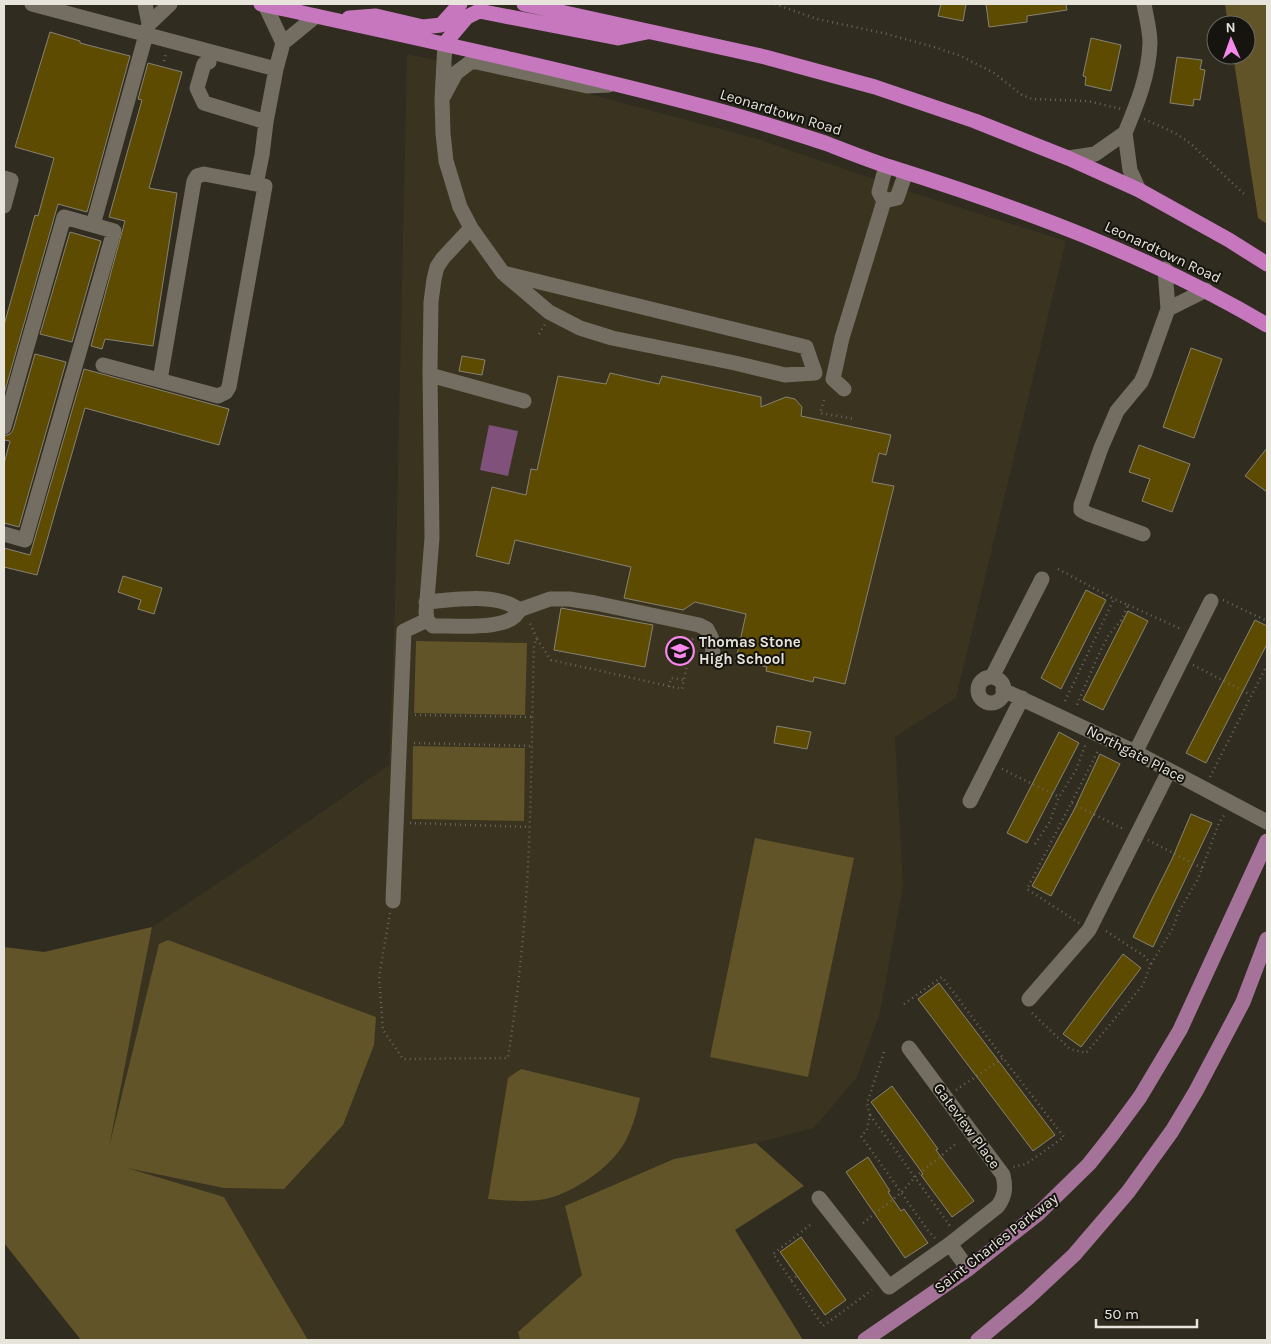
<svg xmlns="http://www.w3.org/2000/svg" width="1271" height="1344" viewBox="0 0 1271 1344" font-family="Karla,sans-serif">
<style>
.built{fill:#393320}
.green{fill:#615429}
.water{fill:#80517a}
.building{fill:#5d4b01;stroke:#878274}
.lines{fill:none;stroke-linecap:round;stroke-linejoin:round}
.path{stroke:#6b675c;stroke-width:2.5;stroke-dasharray:1 4;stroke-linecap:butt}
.minor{stroke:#736e61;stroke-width:15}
.major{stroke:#a57399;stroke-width:15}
.highway{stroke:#c677be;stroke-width:15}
.labels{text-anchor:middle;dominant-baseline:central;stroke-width:4;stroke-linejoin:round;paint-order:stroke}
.street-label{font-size:15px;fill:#e7e4dc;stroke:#16140f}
.poi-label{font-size:15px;font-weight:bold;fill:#e7e4dc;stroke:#16140f;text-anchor:start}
</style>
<rect width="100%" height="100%" fill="#302c20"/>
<path class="built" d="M 407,54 L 574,90 L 758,139 L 920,195 L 1066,241 L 956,698 L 895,737 L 903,886 L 880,1013 L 857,1077 L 814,1128 L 756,1143 L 674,1159 L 582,1275 L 518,1332 L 520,1340 L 308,1340 L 224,1197 L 98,1169 L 152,927 L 266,851 L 389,765 L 395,603 Z"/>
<path class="green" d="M 1225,4 L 1267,4 L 1267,224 L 1258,218 L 1233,55 L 1246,55 L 1246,25 L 1228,25 Z
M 416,641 L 527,643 L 525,715 L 414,713 Z
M 413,746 L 525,748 L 524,821 L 412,819 Z
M 755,838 L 854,858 L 808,1077 L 710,1057 Z
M 152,927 L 109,1147 L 159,944 L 168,940 L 376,1017 L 374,1045 L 343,1125 L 284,1189 L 224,1188 L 127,1168 L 224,1197 L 308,1340 L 81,1340 L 4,1243 L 4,947 L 44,952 Z
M 521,1069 L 640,1098 C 637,1111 633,1126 627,1138 C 615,1164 580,1188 553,1197 C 533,1203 509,1201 488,1199 L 508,1078 Z
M 756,1143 L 804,1186 L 735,1230 L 803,1340 L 520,1340 L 518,1332 L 582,1275 L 565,1206 L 674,1159 Z"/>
<path class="water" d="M 489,425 L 518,431 L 508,476 L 480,470 Z"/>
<path class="building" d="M 941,4 L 966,4 L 963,21 L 938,16 Z
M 986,4 L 1066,4 L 1067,10 L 1027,16 L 1027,22 L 989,27 Z
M 50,32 L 80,41 L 80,43 L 130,56 L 87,212 L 58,204 L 4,394 L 4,325 L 35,215 L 38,216 L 54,158 L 15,147 Z
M 1091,38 L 1121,45 L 1111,91 L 1085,85 L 1086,77 L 1083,76 Z
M 1177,57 L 1202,60 L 1200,69 L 1205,70 L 1200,100 L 1194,99 L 1193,106 L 1170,103 Z
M 148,63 L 182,72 L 149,188 L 177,193 L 153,346 L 105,339 L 102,349 L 91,346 L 125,221 L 109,217 L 142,100 L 138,99 Z
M 70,232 L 101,241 L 72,342 L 40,334 Z
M 1191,348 L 1222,359 L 1194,438 L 1163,427 Z
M 35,354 L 66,362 L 19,527 L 4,523 L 4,464 L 10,441 L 4,440 L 4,436 L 10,434 L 13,430 Z
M 462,356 L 485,360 L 482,375 L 459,371 Z
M 84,369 L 229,409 L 219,445 L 85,408 L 37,575 L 4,567 L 4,548 L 30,555 Z
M 610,373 L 659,384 L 662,376 L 761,397 L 761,407 L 786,397 L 795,399 L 802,407 L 801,416 L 891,435 L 886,455 L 879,453 L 872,482 L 894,486 L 845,684 L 814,677 L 813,682 L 766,671 L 767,667 L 736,659 L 746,614 L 695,602 L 683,610 L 624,598 L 631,567 L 515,540 L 509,564 L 476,556 L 492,487 L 526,495 L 531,469 L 537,470 L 558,376 L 606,384 Z
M 1139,445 L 1190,464 L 1172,512 L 1142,501 L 1150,479 L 1129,472 Z
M 1267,448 L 1267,492 L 1245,476 Z
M 123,576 L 162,588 L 154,614 L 138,609 L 141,600 L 118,592 Z
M 1086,590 L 1106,600 L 1061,689 L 1041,678 Z
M 561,608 L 653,625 L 645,667 L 554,650 Z
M 1128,611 L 1148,621 L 1103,710 L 1083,700 Z
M 1255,620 L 1267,626 L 1267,644 L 1206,763 L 1186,753 Z
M 777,726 L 811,732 L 807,749 L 774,743 Z
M 1059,732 L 1079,743 L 1027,843 L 1007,833 Z
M 1100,754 L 1120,764 L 1051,896 L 1032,886 L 1074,810 Z
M 1191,814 L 1212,823 L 1153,947 L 1133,937 L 1172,859 Z
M 1123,954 L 1141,968 L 1081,1047 L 1063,1034 Z
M 939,983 L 1055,1135 L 1033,1151 L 918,999 Z
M 892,1086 L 938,1149 L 936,1150 L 974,1201 L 952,1217 L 921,1175 L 923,1174 L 871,1102 Z
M 868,1157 L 890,1191 L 888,1192 L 901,1211 L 904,1209 L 928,1243 L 905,1258 L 846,1172 Z
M 801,1237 L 846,1300 L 825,1315 L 780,1252 Z"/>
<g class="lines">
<path class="path" d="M 775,4 L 817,19 L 883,33 L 934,47 L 961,56 L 994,73 L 1022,95 L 1032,99 L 1088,101 L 1121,109
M 164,61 L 166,53
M 1144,119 L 1175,133 L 1190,143 L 1244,194
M 539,334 L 545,324
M 824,400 L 820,413 L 854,419
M 1058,569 L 1114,599
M 1223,600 L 1267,621
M 1128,605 L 1181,629
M 537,639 L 551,660 L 682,689 L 693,637
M 1193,665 L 1251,695
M 669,687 L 671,678 L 684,680
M 1065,701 L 1114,599 L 1128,605 L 1122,619 L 1108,636 L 1097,658 L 1076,707
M 415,715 L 532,717
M 414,743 L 533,746
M 1002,769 L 1059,797
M 1210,777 L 1267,665
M 1072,803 L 1125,830
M 410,823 L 529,827
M 1148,840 L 1202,868
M 1035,844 L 1049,823 L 1059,797 L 1076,770 L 1086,743
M 390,913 L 379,977 L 383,1030 L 403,1059 L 508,1058 C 513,1024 518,991 521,957 C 532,853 531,749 534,645 L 537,639 L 529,621
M 1079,923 L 1027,889 L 1099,749
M 1151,964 L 1173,928 L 1178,913 L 1198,879 L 1219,823 L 1225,814
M 904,1004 L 942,977 L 1003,1058
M 1032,1013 L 1070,1049 L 1086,1053 L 1143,985 L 1151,964 L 1144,956 L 1103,929
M 956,1090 L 1003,1058 L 1064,1137 L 1026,1164 L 1013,1167
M 870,1115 L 867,1103 L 885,1049
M 863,1223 L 901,1193 L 915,1177 L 958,1142
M 810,1225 L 773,1254 L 823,1326 L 872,1290
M 935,1238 L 929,1232 L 861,1136 L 867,1130 L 870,1115 L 950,1226
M 791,1280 L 797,1276"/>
<path class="minor" d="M 32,4 L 276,69 L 266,122 L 262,155 L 256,184 L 265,186 L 229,387 L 226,392 L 218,396 L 103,365
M 145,4 L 149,24 L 170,4
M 265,5 L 283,43
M 445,43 L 442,99 L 456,73 L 472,61 L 587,86 L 609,85
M 209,62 L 204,64 L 197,88 L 204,103 L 266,122
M 276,69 L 283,43 L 316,16
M 442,99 L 443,133 L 446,161 L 460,207 L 471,228 L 503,273 L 549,312 L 580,328 L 612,338 L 735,363 L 785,375 L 815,373 L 806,347 L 503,273
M 1125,133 C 1137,104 1149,75 1150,43 C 1150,30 1146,16 1144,4
M 1068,158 L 1095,154 L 1125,133 L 1130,170 L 1139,190
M 4,178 L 11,180 L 4,206
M 884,201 L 897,198 L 906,172
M 93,225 L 149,24
M 471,228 L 443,258 L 437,267 L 434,279 L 431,302 L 430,369 L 432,538 L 426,612 L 427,620 L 433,626 C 452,625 512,632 519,610
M 1165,269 L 1168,309 L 1206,290
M 430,375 L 524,401
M 160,380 L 194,181 L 197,176 L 204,174 L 256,184
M 844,389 L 833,379 L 842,338 L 884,201 L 879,192 L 886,166
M 4,427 L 64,217 L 114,231 L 25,540 L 4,534
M 1143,534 L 1088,514 L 1081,510 L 1081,505 L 1101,448 L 1117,411 L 1141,382 L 1145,373 L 1168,309
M 426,602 C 453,600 498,592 519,610 L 550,599 L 569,599 L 595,603 L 699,625 L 707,629 L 712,639 L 713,655
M 992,677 L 1042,579
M978 690a13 13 0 1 1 26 0a13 13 0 1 1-26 0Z
M 1003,690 L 1131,750 L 1267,822
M 1135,753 L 1211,601
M 970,801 L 1022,698
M 393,901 L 404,631 L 427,620
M 1029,999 L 1089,930 L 1169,771
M 909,1048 L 1003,1175 C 1006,1188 1005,1196 998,1206 L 950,1244 L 968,1269
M 819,1198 L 889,1287 L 950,1244"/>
<path class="major" d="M 865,1340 L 968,1269 L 1039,1213 L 1089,1164 L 1112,1135 L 1140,1097 L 1180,1030 L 1267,841
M 978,1340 L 1028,1298 L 1074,1255 L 1128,1192 L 1172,1131 L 1196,1091 L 1243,1002 L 1267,939"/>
<path class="highway" d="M 261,4 C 412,37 563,69 713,109 C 750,119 788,131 825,143 C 846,151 868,160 890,167 C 1020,208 1149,255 1267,325
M 524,4 L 765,57 L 875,87 L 975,121 L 1068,158 L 1139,190 L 1229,240 L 1267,264
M 349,18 L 376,16 L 423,27 L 441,25 L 460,4
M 445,43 L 467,17 L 479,11 L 618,38 L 647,32"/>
</g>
<defs>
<symbol id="school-ring" viewBox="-11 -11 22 22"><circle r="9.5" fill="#16140f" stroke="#f788ec" stroke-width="1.5"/><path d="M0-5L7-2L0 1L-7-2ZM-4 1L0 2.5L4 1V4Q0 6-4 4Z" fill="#f788ec"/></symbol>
</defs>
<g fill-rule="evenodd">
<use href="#school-ring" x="664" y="635" width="32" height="32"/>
</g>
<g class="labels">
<g class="street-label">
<text transform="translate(781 112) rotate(17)">Leonardtown Road</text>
<text transform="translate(1163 252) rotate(25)">Leonardtown Road</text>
<text transform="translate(1136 754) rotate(27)">Northgate Place</text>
<text transform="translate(967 1126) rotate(54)">Gateview Place</text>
<text transform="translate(996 1243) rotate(-38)">Saint Charles Parkway</text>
</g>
<g class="poi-label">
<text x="699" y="642">Thomas Stone<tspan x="699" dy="17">High School</tspan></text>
</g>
</g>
<rect width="1271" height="1344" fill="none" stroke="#e7e4dc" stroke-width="10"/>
<g transform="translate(1231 40) rotate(358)"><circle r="24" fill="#16140f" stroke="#6a6761"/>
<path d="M0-4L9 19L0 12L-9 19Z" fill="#f788ec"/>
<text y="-8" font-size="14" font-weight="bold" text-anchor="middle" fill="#e7e4dc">N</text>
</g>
<path d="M1096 1319v8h101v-8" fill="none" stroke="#e7e4dc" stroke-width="2.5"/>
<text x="1104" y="1319" font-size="15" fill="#e7e4dc" stroke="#16140f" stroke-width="4" paint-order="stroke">50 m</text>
</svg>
